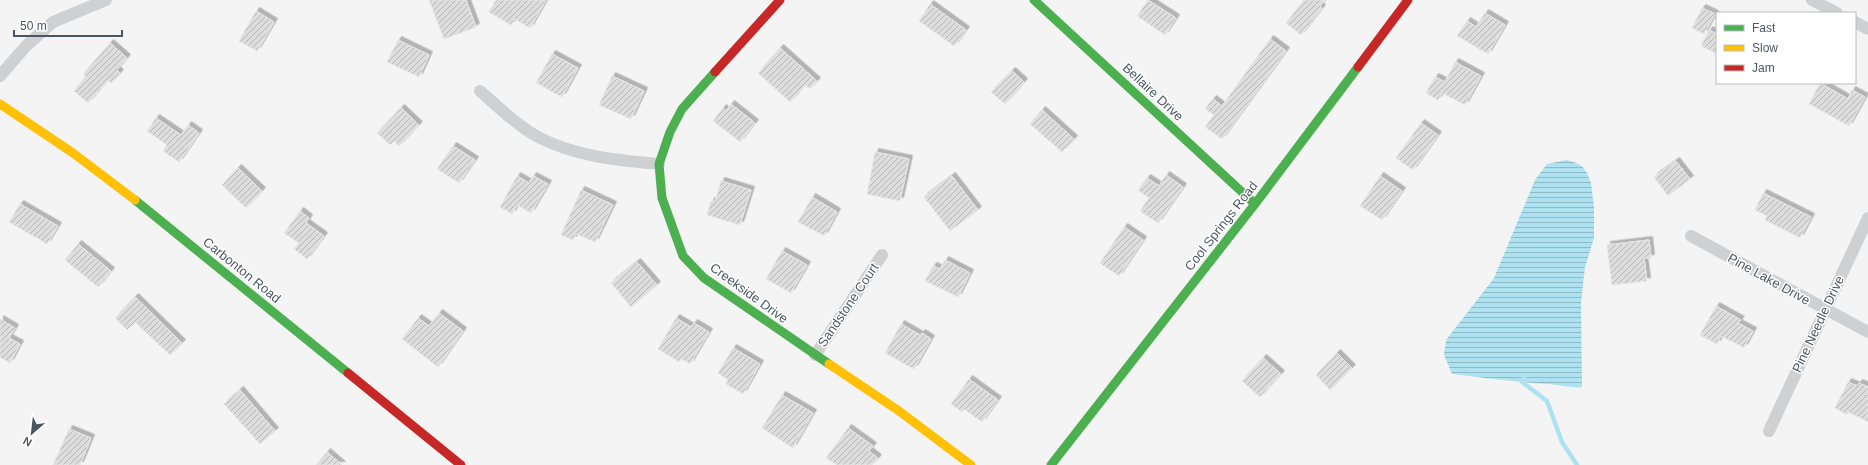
<svg xmlns="http://www.w3.org/2000/svg" width="1868" height="465" viewBox="0 0 1868 465" font-family="Helvetica,sans-serif">
<style>
.water{fill:url(#water-rules)}
.lines{fill:none;stroke-linecap:round;stroke-linejoin:round}
.stream{stroke:#aee2f0;stroke-width:4.5}
.building{fill:url(#building-hatch);stroke:#e5e6e7;filter:url(#shadow)}
.street{stroke:#ced0d2;stroke-width:12}
.fast{stroke:#4caf50;stroke-width:9}
.slow{stroke:#ffc107;stroke-width:9}
.jam{stroke:#c62828;stroke-width:9}
.labels{text-anchor:middle;dominant-baseline:central;stroke-width:3;stroke-linejoin:round;paint-order:stroke}
.street-label{font-size:13px;fill:#4a5661;stroke:#fff}
</style>
<defs>
<pattern id="water-rules" width="6" height="5" patternUnits="userSpaceOnUse"><rect width="6" height="5" fill="#aee2f0"/><path d="M0 2.5h6" fill="none" stroke="#90bac6"/></pattern>
<pattern id="building-hatch" width="6" height="6" patternUnits="userSpaceOnUse"><rect width="6" height="6" fill="#ddddde"/><path d="M-1 1l2-2M0 6l6-6M5 7l2-2" fill="none" stroke="#b5b6b7"/></pattern>
<filter id="shadow"><feDropShadow dx="3.5" dy="-3.5" stdDeviation="0" flood-color="#0004"/></filter>
</defs>
<rect width="100%" height="100%" fill="#f4f4f4"/>
<path class="water" d="M 1566,160 L 1574,162 L 1582,166 L 1587,173 L 1591,183 L 1594,207 L 1594,238 L 1585,267 L 1581,302 L 1582,387 C 1571,388 1560,385 1548,384 C 1516,382 1484,378 1452,374 L 1444,355 L 1446,340 L 1494,278 L 1535,180 L 1547,164 Z"/>
<g class="lines">
<path class="stream" d="M 1524,378 L 1522,382 L 1547,401 L 1562,442 L 1577,465"/>
</g>
<path class="building" d="M 429,0 L 466,0 L 476,27 L 444,39 Z
M 496,0 L 546,0 L 530,28 L 515,19 L 511,25 L 489,12 Z
M 1148,0 L 1176,18 L 1165,35 L 1137,16 Z
M 1304,0 L 1325,0 L 1320,6 L 1322,8 L 1301,35 L 1286,23 Z
M 930,4 L 966,30 L 954,46 L 919,21 Z
M 1702,8 L 1715,14 L 1704,34 L 1692,28 Z
M 256,11 L 274,22 L 257,51 L 239,41 Z
M 1485,13 L 1505,25 L 1488,54 L 1457,36 L 1467,21 L 1476,27 Z
M 1709,30 L 1717,34 L 1717,54 L 1701,46 Z
M 1270,39 L 1286,51 L 1222,139 L 1205,127 L 1214,115 L 1205,109 L 1213,99 L 1222,106 Z
M 398,40 L 429,55 L 419,77 L 387,62 Z
M 110,43 L 127,58 L 117,70 L 120,73 L 111,83 L 107,80 L 88,103 L 74,91 L 86,76 L 83,74 Z
M 780,48 L 817,81 L 810,89 L 805,85 L 790,102 L 758,73 Z
M 552,54 L 578,68 L 562,97 L 536,83 Z
M 1455,62 L 1481,76 L 1465,105 L 1442,93 L 1438,100 L 1426,93 L 1435,77 L 1445,82 Z
M 1012,71 L 1024,82 L 1005,104 L 991,92 Z
M 612,76 L 644,91 L 631,119 L 599,105 Z
M 1820,83 L 1848,99 L 1852,90 L 1865,97 L 1849,126 L 1809,104 Z
M 731,104 L 755,123 L 740,142 L 713,121 L 723,108 L 726,111 Z
M 401,108 L 419,125 L 399,146 L 394,141 L 390,145 L 377,133 Z
M 1042,110 L 1074,139 L 1062,152 L 1030,124 Z
M 156,118 L 181,135 L 188,125 L 199,133 L 179,162 L 163,151 L 167,145 L 147,131 Z
M 1421,123 L 1438,135 L 1413,170 L 1396,158 Z
M 453,146 L 475,160 L 459,183 L 437,169 Z
M 875,152 L 909,159 L 900,201 L 867,194 Z
M 1676,161 L 1690,179 L 1668,196 L 1654,177 Z
M 238,168 L 262,191 L 246,208 L 222,185 Z
M 1166,175 L 1183,187 L 1158,223 L 1140,211 L 1149,198 L 1138,190 L 1147,178 L 1159,186 Z
M 517,176 L 529,183 L 533,176 L 548,184 L 531,213 L 517,205 L 512,214 L 500,207 Z
M 952,176 L 978,210 L 950,231 L 924,197 Z
M 1380,176 L 1402,191 L 1382,220 L 1360,206 Z
M 721,181 L 751,190 L 740,225 L 707,215 L 711,201 L 715,202 Z
M 581,190 L 613,205 L 595,242 L 576,234 L 573,240 L 561,235 Z
M 1763,193 L 1811,217 L 1800,238 L 1765,220 L 1767,216 L 1755,210 Z
M 812,197 L 837,212 L 824,236 L 798,222 Z
M 20,204 L 58,226 L 47,244 L 9,222 Z
M 300,211 L 309,218 L 306,223 L 324,236 L 307,259 L 294,249 L 299,243 L 284,233 Z
M 1124,227 L 1143,240 L 1119,276 L 1100,263 Z
M 1649,240 L 1651,258 L 1644,258 L 1647,281 L 1612,285 L 1607,245 Z
M 78,244 L 111,271 L 98,287 L 65,260 Z
M 782,251 L 807,265 L 791,293 L 766,279 Z
M 945,260 L 970,273 L 958,297 L 925,281 L 933,266 L 940,269 Z
M 637,262 L 657,285 L 631,307 L 611,283 Z
M 135,297 L 182,343 L 170,355 L 135,322 L 127,330 L 115,318 Z
M 1716,306 L 1741,320 L 1738,323 L 1753,331 L 1744,348 L 1721,336 L 1717,344 L 1700,335 Z
M 439,313 L 463,331 L 438,367 L 402,339 L 418,318 L 429,326 Z
M 676,318 L 691,327 L 694,323 L 709,332 L 690,364 L 681,359 L 679,362 L 658,349 Z
M 0,319 L 15,328 L 9,338 L 20,344 L 10,363 L 0,357 Z
M 901,324 L 920,335 L 922,333 L 931,339 L 914,369 L 885,353 Z
M 733,348 L 760,364 L 743,394 L 726,384 L 728,380 L 718,373 Z
M 1337,353 L 1352,368 L 1330,390 L 1316,375 Z
M 1263,358 L 1281,374 L 1260,397 L 1242,381 Z
M 969,379 L 998,400 L 982,422 L 964,409 L 962,412 L 951,404 Z
M 1848,382 L 1857,386 L 1859,383 L 1868,387 L 1868,422 L 1848,412 L 1847,415 L 1835,408 Z
M 240,390 L 275,431 L 260,444 L 224,404 Z
M 782,395 L 813,413 L 793,448 L 762,428 Z
M 848,428 L 873,446 L 869,451 L 878,458 L 872,465 L 837,465 L 826,458 Z
M 69,429 L 91,438 L 80,465 L 53,465 Z
M 327,452 L 342,465 L 316,465 Z"/>
<g class="lines">
<path class="street" d="M 1812,0 L 1837,13
M 1855,22 L 1868,29
M 0,76 L 26,46 L 53,22 L 106,0
M 480,91 C 497,106 520,128 540,138 C 578,157 618,160 659,164
M 1691,236 L 1868,332
M 815,355 L 882,255
M 1769,431 L 1868,218"/>
<path class="fast" d="M 1034,0 L 1255,204
M 715,72 L 682,109 L 670,132 L 659,164 L 662,198 L 683,256 L 704,278 L 829,364
M 135,200 L 348,373
M 1051,465 L 1255,204 L 1358,67"/>
<path class="slow" d="M 0,104 L 73,153 L 135,200
M 829,364 L 899,411 L 971,465"/>
<path class="jam" d="M 1358,67 L 1408,0
M 715,72 L 780,0
M 348,373 L 461,465"/>
</g>
<g class="labels">
<g class="street-label">
<text transform="translate(1153 92) rotate(43)">Bellaire Drive</text>
<text transform="translate(1221 226) rotate(-52)">Cool Springs Road</text>
<text transform="translate(242 270) rotate(39)">Carbonton Road</text>
<text transform="translate(1769 279) rotate(29)">Pine Lake Drive</text>
<text transform="translate(749 293) rotate(36)">Creekside Drive</text>
<text transform="translate(848 305) rotate(-56)">Sandstone Court</text>
<text transform="translate(1818 324) rotate(-65)">Pine Needle Drive</text>
</g>
</g>
<rect x="1716" y="12" width="140" height="72" fill="#ffffff" stroke="#b7bbc0"/>
<rect x="1724" y="25" width="20" height="6" fill="#4caf50" stroke="#b7bbc0"/>
<text x="1752" y="32" font-size="12" fill="#4a5661">Fast</text>
<rect x="1724" y="45" width="20" height="6" fill="#ffc107" stroke="#b7bbc0"/>
<text x="1752" y="52" font-size="12" fill="#4a5661">Slow</text>
<rect x="1724" y="65" width="20" height="6" fill="#c62828" stroke="#b7bbc0"/>
<text x="1752" y="72" font-size="12" fill="#4a5661">Jam</text>
<g transform="translate(32 433) rotate(208)" stroke="#ffffff" stroke-width="3" paint-order="stroke">
<path d="M0-3L7 15L0 10L-7 15Z" fill="#4a5661"/>
<text y="-6" font-size="11" font-weight="bold" text-anchor="middle" fill="#4a5661">N</text>
</g>
<path d="M14 30v6h108v-6" fill="none" stroke="#4a5661" stroke-width="2"/>
<text x="20" y="30" font-size="12" fill="#4a5661" stroke="#ffffff" stroke-width="3" paint-order="stroke">50 m</text>
</svg>
